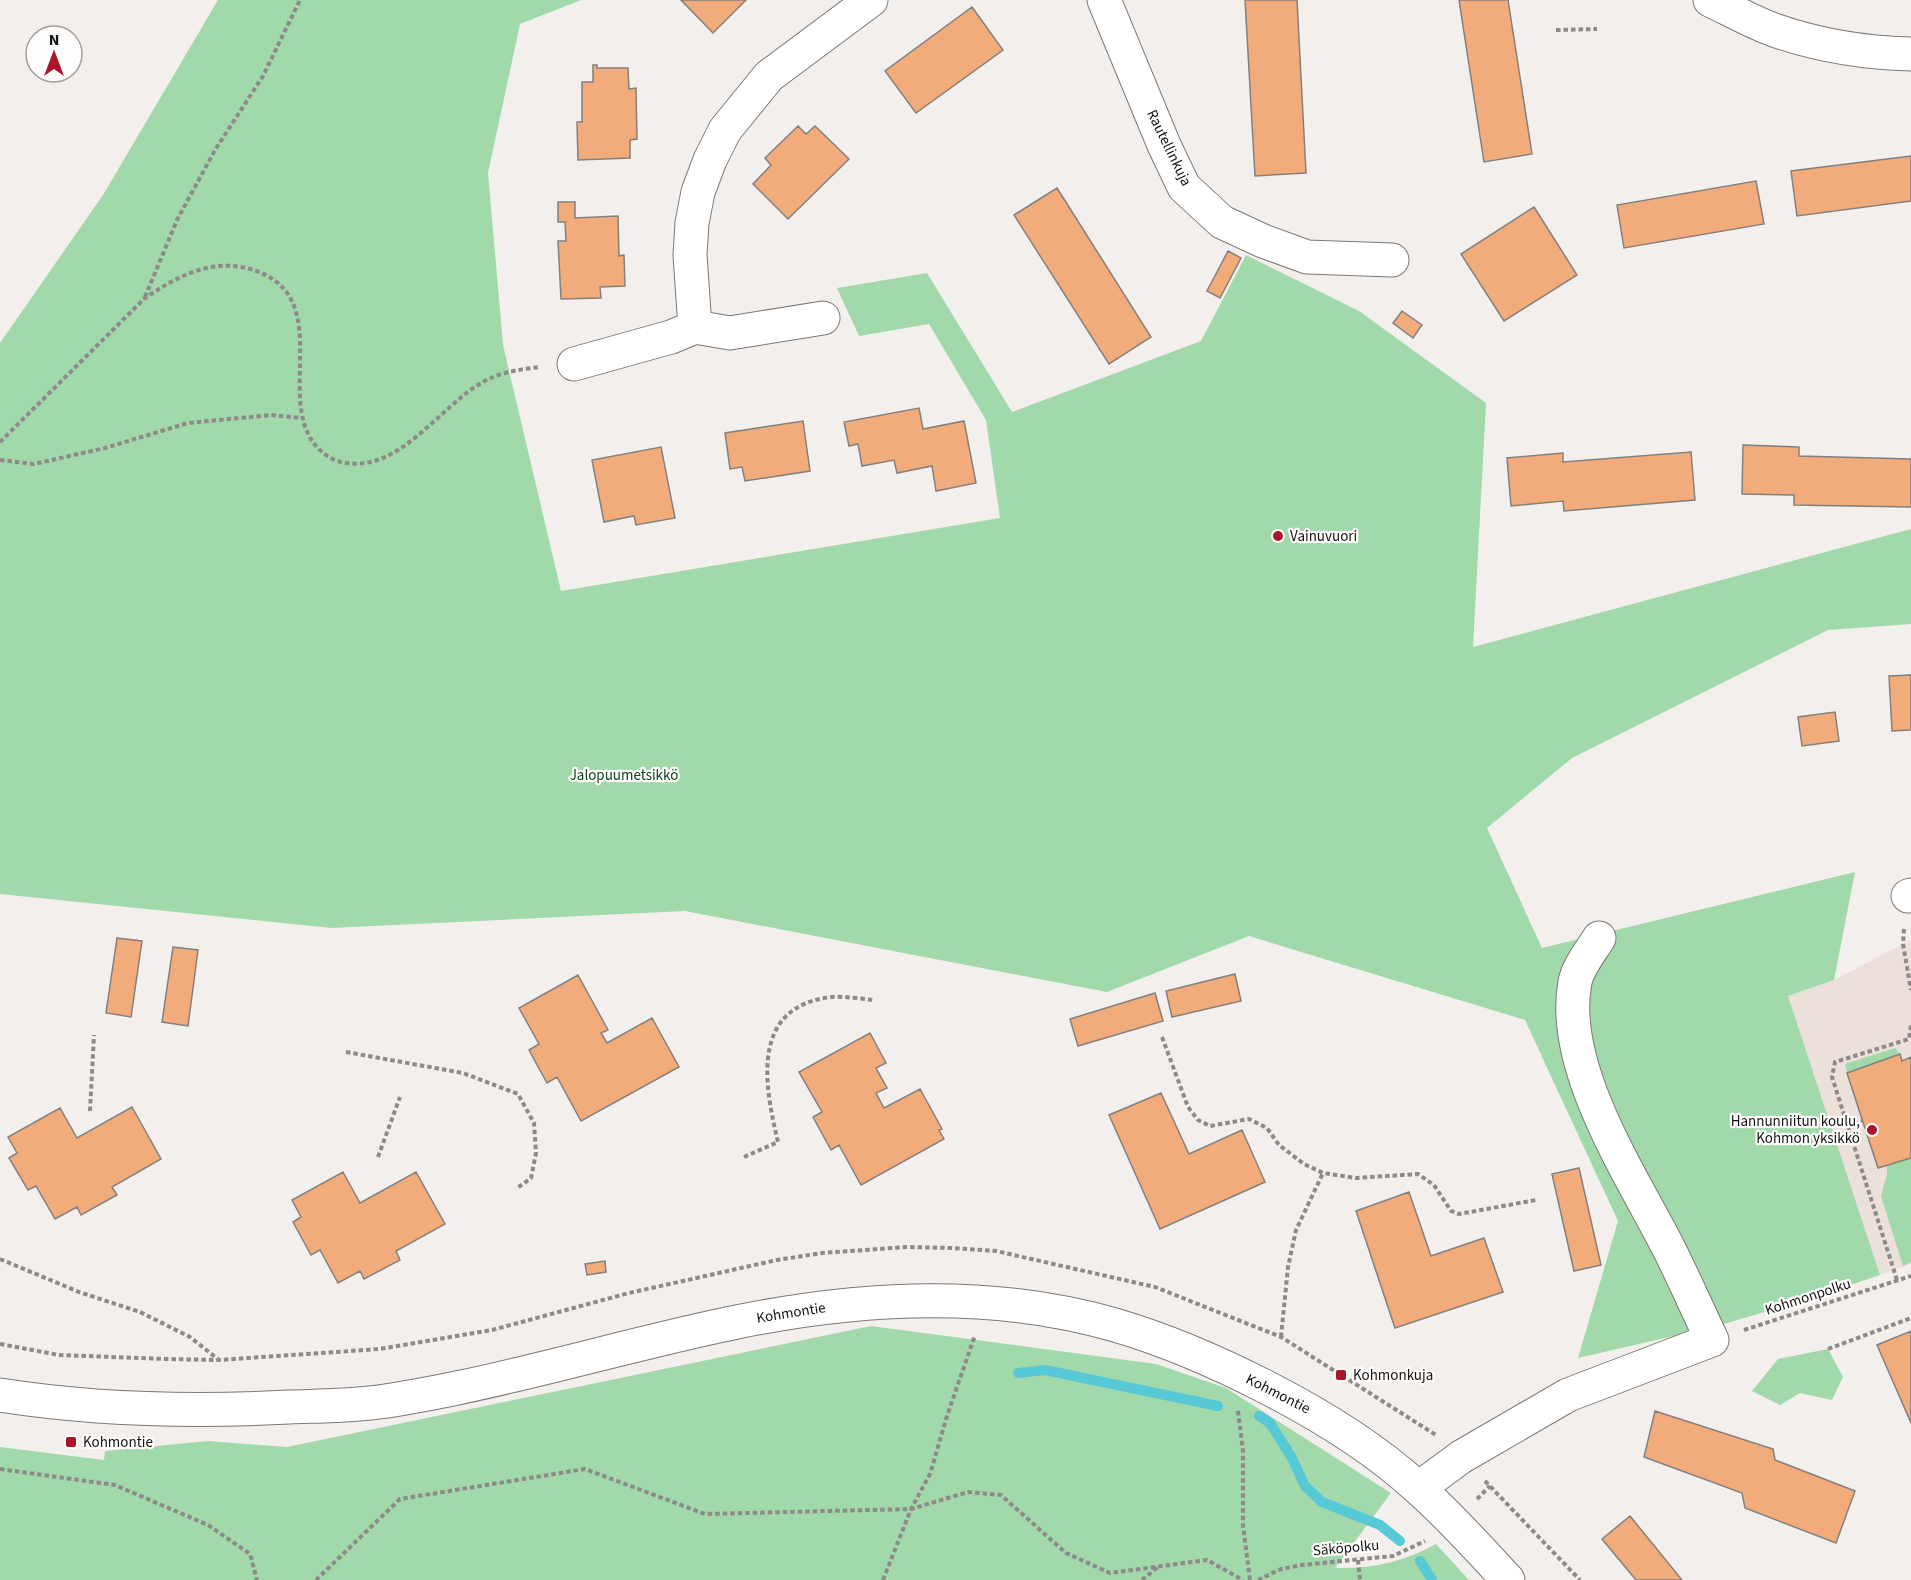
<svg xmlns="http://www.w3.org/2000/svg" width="1911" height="1580" viewBox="0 0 1911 1580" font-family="'Source Sans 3',sans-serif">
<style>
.built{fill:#ece0da}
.green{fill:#a1d9ab}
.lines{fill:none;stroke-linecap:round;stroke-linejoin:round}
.stream{stroke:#57c8d6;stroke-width:10}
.building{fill:#f2ac7c;stroke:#84807e;stroke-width:1.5}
.minor-casing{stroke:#7c7876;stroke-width:35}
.path{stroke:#8d8a89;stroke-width:4;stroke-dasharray:4.5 3;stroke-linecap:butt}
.minor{stroke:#fff;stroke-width:33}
.poi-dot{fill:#ab152a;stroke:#fffdfc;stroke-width:2}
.labels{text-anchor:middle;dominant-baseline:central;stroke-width:4.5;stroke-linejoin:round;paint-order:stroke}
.street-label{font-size:15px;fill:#151413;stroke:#fffdfc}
.poi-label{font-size:15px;fill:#151413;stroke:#fffdfc;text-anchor:start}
.park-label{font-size:15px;fill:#10421f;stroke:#fffdfc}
</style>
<rect width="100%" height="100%" fill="#f3efed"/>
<path class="built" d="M 1911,940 L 1911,1264 L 1880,1275 L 1788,996 L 1834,980 Z"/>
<path class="green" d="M 218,0 L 581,0 L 520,24 L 488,173 L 503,345 L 561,591 L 1000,518 L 986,420 L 929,324 L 859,336 L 837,288 L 927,273 L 1012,412 L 1201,341 L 1246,255 L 1359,311 L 1486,403 L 1473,647 L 1911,529 L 1911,624 L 1828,630 L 1572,758 L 1487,828 L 1542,948 L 1855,872 L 1834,980 L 1788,996 L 1880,1275 L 1799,1302 L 1717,1326 L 1578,1358 L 1618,1221 L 1525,1020 L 1249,936 L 1107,992 L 685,911 L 332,928 L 0,894 L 0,343 L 103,195 Z
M 1895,1048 L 1900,1054 L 1847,1073 L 1845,1064 Z
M 1911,1158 L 1911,1262 L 1903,1266 L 1881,1196 L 1887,1174 L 1887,1166 Z
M 871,1326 L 1156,1364 L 1226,1388 L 1391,1493 L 1335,1568 C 1372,1569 1403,1562 1436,1544 L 1469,1580 L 0,1580 L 0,1447 L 104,1460 L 105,1451 L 208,1441 L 287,1447 Z
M 1828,1349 L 1843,1377 L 1832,1400 L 1800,1393 L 1780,1405 L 1752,1391 L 1778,1359 Z"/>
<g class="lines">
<path class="stream" d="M 1018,1373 L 1045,1370 L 1218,1406
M 1259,1416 L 1270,1423 L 1292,1458 L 1305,1486 L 1322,1502 L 1380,1525 L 1400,1541
M 1420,1561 L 1432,1580"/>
</g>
<path class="building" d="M 681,0 L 746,0 L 713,33 Z
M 1245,0 L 1297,0 L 1306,173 L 1255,176 Z
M 1459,0 L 1508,0 L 1532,154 L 1484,162 Z
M 972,7 L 1003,50 L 916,113 L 885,71 Z
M 593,65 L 597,65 L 597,68 L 628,68 L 629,89 L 636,88 L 637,139 L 630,140 L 630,158 L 578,160 L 577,122 L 582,122 L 582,82 L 593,82 Z
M 798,126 L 806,134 L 815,126 L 849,159 L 788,219 L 753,184 L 771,165 L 765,158 Z
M 1911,156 L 1911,201 L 1797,216 L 1791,171 Z
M 1756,181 L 1764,224 L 1624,248 L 1617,205 Z
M 1057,188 L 1151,337 L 1109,364 L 1014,215 Z
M 558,202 L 575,202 L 575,218 L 618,216 L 619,256 L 624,255 L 625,286 L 600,287 L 601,298 L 561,299 L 558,241 L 566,241 L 565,222 L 558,222 Z
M 1534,207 L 1577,275 L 1504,321 L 1461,254 Z
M 1228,251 L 1241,258 L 1220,298 L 1207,291 Z
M 1402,311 L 1422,325 L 1413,338 L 1393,323 Z
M 919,408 L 923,429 L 964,421 L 976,483 L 936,491 L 932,466 L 897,473 L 894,460 L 862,466 L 858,444 L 849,446 L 844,422 Z
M 803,421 L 810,471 L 745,481 L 742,467 L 730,469 L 725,433 Z
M 1743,445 L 1799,447 L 1799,456 L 1911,459 L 1911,507 L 1794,505 L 1794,495 L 1742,494 Z
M 661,447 L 675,518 L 636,525 L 634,516 L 604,522 L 592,460 Z
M 1691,452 L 1695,500 L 1564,511 L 1563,501 L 1511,506 L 1507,458 L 1563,453 L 1563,462 Z
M 1911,675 L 1911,730 L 1892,731 L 1889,676 Z
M 1835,712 L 1839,741 L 1802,746 L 1798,717 Z
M 117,938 L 142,941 L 131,1017 L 106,1013 Z
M 173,947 L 198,950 L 188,1026 L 162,1022 Z
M 1235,974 L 1241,1001 L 1172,1017 L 1166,991 Z
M 578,975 L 608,1030 L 601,1033 L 607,1043 L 652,1018 L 679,1067 L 581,1121 L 557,1077 L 547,1083 L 529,1050 L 539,1044 L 519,1008 Z
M 1155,993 L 1163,1021 L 1078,1046 L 1070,1019 Z
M 870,1033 L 886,1063 L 876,1068 L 887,1088 L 876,1093 L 884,1108 L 920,1089 L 942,1129 L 939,1130 L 944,1139 L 861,1185 L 839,1145 L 831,1150 L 813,1117 L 822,1112 L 799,1072 Z
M 1900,1054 L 1902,1061 L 1911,1057 L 1911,1158 L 1878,1168 L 1847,1073 Z
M 1161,1093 L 1189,1154 L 1242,1130 L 1265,1182 L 1160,1229 L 1109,1115 Z
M 132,1107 L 161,1159 L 112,1187 L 117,1195 L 81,1215 L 77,1207 L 55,1219 L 36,1186 L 28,1190 L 9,1158 L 17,1153 L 8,1137 L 60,1108 L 77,1138 Z
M 1579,1168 L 1601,1265 L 1574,1271 L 1552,1174 Z
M 343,1172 L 360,1203 L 416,1172 L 445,1224 L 396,1251 L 400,1260 L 364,1279 L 360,1271 L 338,1283 L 320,1250 L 311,1255 L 293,1222 L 301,1217 L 292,1200 Z
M 1409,1192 L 1431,1256 L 1484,1238 L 1503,1292 L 1395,1328 L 1356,1211 Z
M 605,1261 L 606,1272 L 587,1275 L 585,1264 Z
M 1911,1331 L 1911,1423 L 1877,1345 Z
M 1655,1411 L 1773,1449 L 1775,1460 L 1855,1491 L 1836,1543 L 1745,1508 L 1742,1493 L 1644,1457 Z
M 1630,1516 L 1682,1580 L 1636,1580 L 1602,1539 Z"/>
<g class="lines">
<defs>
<path id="minor" d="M 1104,0 L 1164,145 L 1184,187 L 1222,222 L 1263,241 L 1307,257 L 1392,260
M 1710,0 C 1731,10 1752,22 1774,30 C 1817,45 1865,53 1911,54
M 695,327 L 690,255 L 692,223 L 698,192 L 710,160 L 725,130 L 769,76 L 871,0
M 574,364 L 671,337 L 695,327 L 730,333 L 823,318
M 1908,896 L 1911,895
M 0,1395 C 96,1410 192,1412 289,1407 C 316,1406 343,1406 370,1403 C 399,1400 428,1394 457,1388 C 549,1369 640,1342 732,1323 C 857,1297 991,1289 1115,1325 C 1166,1340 1217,1362 1264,1386 C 1319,1414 1372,1446 1418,1488 C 1450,1516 1479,1549 1508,1580
M 1419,1488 L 1461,1457 L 1568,1395 L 1712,1340 C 1697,1309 1683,1276 1667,1245 C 1630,1173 1559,1066 1575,982 C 1578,967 1591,951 1599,938"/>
</defs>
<use href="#minor" class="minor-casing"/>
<path class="path" d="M 1556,30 L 1597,29
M 145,297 L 177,220 L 215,150 L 263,76 L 300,0
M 0,442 L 145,298 C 175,278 208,259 246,268 C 340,291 273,396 316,446 C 324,455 335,462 347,463 C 401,471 441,405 483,382 C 500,372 522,369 540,367
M 0,460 L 34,464 L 105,448 L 188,423 L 271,415 L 302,418
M 1904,929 L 1903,944 L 1911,990
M 1162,1037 L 1188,1107 L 1198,1120 L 1210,1126 L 1249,1119 L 1267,1128 L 1279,1145 L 1304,1164 L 1323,1173 L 1356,1178 L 1418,1174 L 1434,1185 L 1451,1211 L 1459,1214 L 1536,1200
M 346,1052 L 463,1073 L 518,1094 L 534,1123 L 536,1153 L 531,1178 L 516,1189
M 90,1111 L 94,1035
M 1847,1127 L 1862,1121
M 378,1157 L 400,1097
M 744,1157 L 778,1142 C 764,1084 750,1006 832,997 C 845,996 861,999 874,1000
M 0,1259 L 79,1292 L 140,1312 L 190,1337 L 219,1360
M 1897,1280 L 1832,1077 L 1835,1062 L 1909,1039 L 1911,1025
M 1744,1330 L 1911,1276
M 1281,1337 L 1288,1267 L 1296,1230 L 1323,1173
M 0,1344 L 59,1355 L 166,1359 L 219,1360 L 379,1349 L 492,1330 L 629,1293 L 777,1260 L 822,1253 L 907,1247 L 951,1248 L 996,1251 L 1155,1287 L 1281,1337 L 1436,1435
M 1828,1349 L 1911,1318
M 1238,1411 L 1243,1451 L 1243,1525 L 1250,1580
M 0,1469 L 115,1485 L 208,1525 L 250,1554 L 257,1580
M 1485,1481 L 1580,1580
M 1477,1499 L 1490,1486
M 1358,1560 L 1360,1580
M 316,1580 L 400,1499 L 585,1469 L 705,1514 L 911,1509 L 968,1492 L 1001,1495 L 1066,1553 L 1110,1573 L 1207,1560 L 1243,1580
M 883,1580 L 911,1509 L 930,1474 L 947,1416 L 975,1335
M 1142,1580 L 1158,1567
M 1258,1580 L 1281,1569 L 1302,1565 L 1393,1556 L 1425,1541"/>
<use href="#minor" class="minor"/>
</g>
<g class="poi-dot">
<circle cx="1278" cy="536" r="6"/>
<circle cx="1872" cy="1130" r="6"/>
<rect x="1335" y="1369" width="12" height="12" rx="3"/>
<rect x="65" y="1436" width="12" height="12" rx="3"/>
</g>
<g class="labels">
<g class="street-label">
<text transform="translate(1169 148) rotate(64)">Rautellinkuja</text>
<text transform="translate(1808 1297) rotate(-18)">Kohmonpolku</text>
<text transform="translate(791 1313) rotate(-9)">Kohmontie</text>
<text transform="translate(1278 1394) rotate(27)">Kohmontie</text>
<text transform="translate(1346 1548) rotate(-5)">Säköpolku</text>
</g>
<g class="poi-label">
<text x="1290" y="536">Vainuvuori</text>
<text x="1860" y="1121" text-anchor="end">Hannunniitun koulu,<tspan x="1860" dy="17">Kohmon yksikkö</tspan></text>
<text x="1353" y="1375">Kohmonkuja</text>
<text x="83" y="1442">Kohmontie</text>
</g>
<g class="park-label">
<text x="624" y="775">Jalopuumetsikkö</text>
</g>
</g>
<g transform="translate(54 54)"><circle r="28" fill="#fffdfc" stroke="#a1a09f" stroke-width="1.5"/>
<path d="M0-4.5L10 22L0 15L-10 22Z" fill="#ab152a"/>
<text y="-9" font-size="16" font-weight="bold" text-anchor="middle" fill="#151413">N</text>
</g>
</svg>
